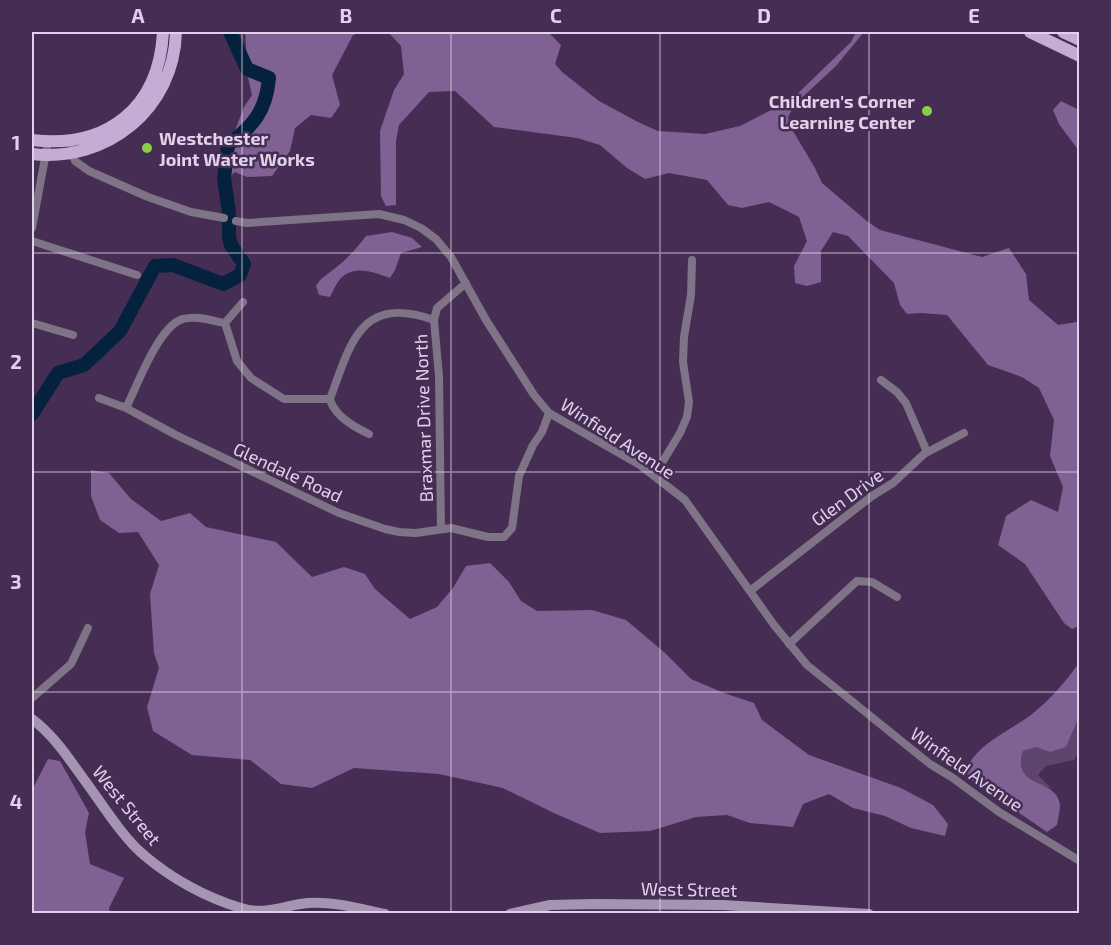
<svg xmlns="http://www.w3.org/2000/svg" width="1111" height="945" viewBox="0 0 1111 945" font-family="'Exo 2',sans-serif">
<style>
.green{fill:#5e456e}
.forest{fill:#806193}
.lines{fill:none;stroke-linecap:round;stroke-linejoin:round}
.river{stroke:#04213e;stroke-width:14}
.street{stroke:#7f7387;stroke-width:8}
.secondary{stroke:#a694b3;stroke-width:10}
.primary{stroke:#c5acd4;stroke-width:12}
.grid{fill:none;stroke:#e0d2ea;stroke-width:1.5;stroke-opacity:0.55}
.poi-dot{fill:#8ace47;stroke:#462d54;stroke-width:2}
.labels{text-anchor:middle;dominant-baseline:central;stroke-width:5;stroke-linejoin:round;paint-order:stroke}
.poi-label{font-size:18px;font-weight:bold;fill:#e0d2ea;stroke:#462d54;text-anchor:end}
.street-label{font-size:18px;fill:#e0d2ea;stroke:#462d54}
.neatline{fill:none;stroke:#e0d2ea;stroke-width:2}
.grid-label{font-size:20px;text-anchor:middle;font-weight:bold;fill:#e0d2ea}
</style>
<rect width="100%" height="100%" fill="#462d54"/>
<path class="green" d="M 1079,717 L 1079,752 L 1074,760 L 1046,766 L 1038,775 L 1052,789 C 1031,781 1016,777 1023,751 L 1036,747 L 1050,752 L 1066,747 Z"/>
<path class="forest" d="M 245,32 L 363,32 L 353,35 L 332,75 L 340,105 L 331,118 L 311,115 L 295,128 L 290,151 L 272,176 L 247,177 L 235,172 L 219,186 L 217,177 L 244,107 L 252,95 L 248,77 Z
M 388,32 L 548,32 L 561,45 L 555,64 L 562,72 L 599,101 L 638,122 L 658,131 L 705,134 L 740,126 L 791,100 L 851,42 L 856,32 L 864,32 L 836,66 L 795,104 L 788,117 L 790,126 L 815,168 L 822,183 L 868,222 L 880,230 L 982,257 L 1009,248 L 1026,274 L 1029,300 L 1058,325 L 1077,322 L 1079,315 L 1079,626 L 1072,629 L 1064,623 L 1025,564 L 998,545 L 1006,516 L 1031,500 L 1058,512 L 1063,487 L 1050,456 L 1054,420 L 1039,388 L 1022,377 L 988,365 L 947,315 L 922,313 L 907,314 L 900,305 L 894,283 L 848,236 L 833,232 L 821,251 L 821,282 L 807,286 L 795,283 L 794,266 L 807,241 L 799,217 L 769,202 L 742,208 L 728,205 L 707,180 L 669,173 L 645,179 L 627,168 L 600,145 L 577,138 L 494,127 L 455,91 L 429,92 L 399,125 L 396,141 L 396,205 L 386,206 L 381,196 L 380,131 L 394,90 L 404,74 L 401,46 Z
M 1061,101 L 1079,110 L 1079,151 L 1059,124 L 1053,110 Z
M 392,232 L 412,238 L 422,247 L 401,253 L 395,270 L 390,278 C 374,272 354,264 340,279 C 336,284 333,291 330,297 L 319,295 L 316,286 C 321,277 327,275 334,269 C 346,260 357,248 366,236 Z
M 91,470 L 109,473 L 131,499 L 161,521 L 190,513 L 206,527 L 276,542 L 312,577 L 344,567 L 365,574 L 375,589 L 410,619 L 437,607 L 453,588 L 466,566 L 490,563 L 509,582 L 521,601 L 537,611 L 592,610 L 626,620 L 665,653 L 691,679 L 724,693 L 754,703 L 762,720 L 809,755 L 901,788 L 933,805 L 948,824 L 945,836 L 911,828 L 885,816 L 853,808 L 829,794 L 803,804 L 793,827 L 750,823 L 727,815 L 696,817 L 650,831 L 600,833 L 556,814 L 503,788 L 439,774 L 354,768 L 312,788 L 281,784 L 250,760 L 192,755 L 153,731 L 147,707 L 159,668 L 154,653 L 150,594 L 159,565 L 138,532 L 119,533 L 100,520 L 91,496 Z
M 1079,663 L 1079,717 L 1066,747 L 1050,752 L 1036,747 L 1023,751 C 1011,790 1057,777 1060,805 C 1060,811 1058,819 1057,825 L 1047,832 L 967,777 C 968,771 968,764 972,759 C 987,739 1013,729 1032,714 C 1051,699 1065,682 1079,663 Z
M 48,759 L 60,761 L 89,813 L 85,832 L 90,864 L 124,878 L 109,908 L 110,913 L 32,913 L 32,790 Z"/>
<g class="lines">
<path class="river" d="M 32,414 L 58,373 L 84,365 L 120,331 L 155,266 L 173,265 L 223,284 L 240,275 L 244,264 L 231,245 L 229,237 L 229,213 L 224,178 L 228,145 C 254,125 266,111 269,78 L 247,69 L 230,32"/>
<path class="street" d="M 71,149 L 75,161 L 89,171 L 148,197 L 191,212 L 224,218
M 236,221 L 247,223 L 379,214 L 404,220 L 421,228 L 436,239 L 451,257 L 486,320 L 534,395 L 549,413 L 640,465 L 685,500 L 774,625 L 807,665 L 930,764 L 953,778 L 999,812 L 1080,861
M 32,228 L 48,142
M 32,241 L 137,275
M 32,323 L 73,335
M 225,323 L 243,302
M 881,380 L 897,392 L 906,403 L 927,452
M 99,398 L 126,408 L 176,435 L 339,513 L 385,529 L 399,532 L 416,533 L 451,528 L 488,537 L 504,537 L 512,528 L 519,476 L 533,445 L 542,432 L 549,413
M 330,399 C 334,416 354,427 369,434
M 126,408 C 137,386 159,325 183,319 C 196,315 213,321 225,323 L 237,361 L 251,378 L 284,399 L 330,399 C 351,342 361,294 434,320
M 654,476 L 680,433 L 687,417 L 689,402 L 683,362 L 684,337 L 691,295 L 692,260
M 441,529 L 439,376 L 434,320 L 437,308 L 466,283
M 750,591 L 872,496 L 893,483 L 924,454 L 964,433
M 789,644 L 857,581 L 872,582 L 897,597
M 32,698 L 71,664 L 88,628"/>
<path class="secondary" d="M 32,719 C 55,736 71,762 88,785 C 104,807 124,839 145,856 C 172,879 207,898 241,908 C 265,916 285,905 308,903 C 333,901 361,909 385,914
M 510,914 L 550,905 L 594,904 L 723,905 L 869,914"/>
<path class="primary" d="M 1030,32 L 1080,56
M 1063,32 L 1080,40
M 32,140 C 107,149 159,108 163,32
M 32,154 C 107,163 174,109 176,32"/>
</g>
<path class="grid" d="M 242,32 L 242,914M 451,32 L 451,914M 660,32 L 660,914M 869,32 L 869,914M 32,253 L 1080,253M 32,472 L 1080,472M 32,692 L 1080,692"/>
<g class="poi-dot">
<circle cx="927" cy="111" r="6"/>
<circle cx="147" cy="148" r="6"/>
</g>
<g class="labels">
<g class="poi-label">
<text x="915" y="101">Children's Corner<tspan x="915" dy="21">Learning Center</tspan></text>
<text x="159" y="138" text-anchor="start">Westchester<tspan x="159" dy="21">Joint Water Works</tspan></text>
</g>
<g class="street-label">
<text transform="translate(423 418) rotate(-92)">Braxmar Drive North</text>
<text transform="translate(618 438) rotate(33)">Winfield Avenue</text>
<text transform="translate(288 472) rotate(25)">Glendale Road</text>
<text transform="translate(847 497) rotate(-36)">Glen Drive</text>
<text transform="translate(967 769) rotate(35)">Winfield Avenue</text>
<text transform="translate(127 805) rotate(51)">West Street</text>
<text transform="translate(689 889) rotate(1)">West Street</text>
</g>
</g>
<rect width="1111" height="945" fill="none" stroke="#462d54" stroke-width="66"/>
<rect x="33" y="33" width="1045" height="879" class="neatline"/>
<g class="grid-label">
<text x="138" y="23">A</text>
<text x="346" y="23">B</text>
<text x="556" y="23">C</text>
<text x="764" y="23">D</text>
<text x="974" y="23">E</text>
<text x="16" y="150">1</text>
<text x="16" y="369">2</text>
<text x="16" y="589">3</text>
<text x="16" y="809">4</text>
</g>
</svg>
